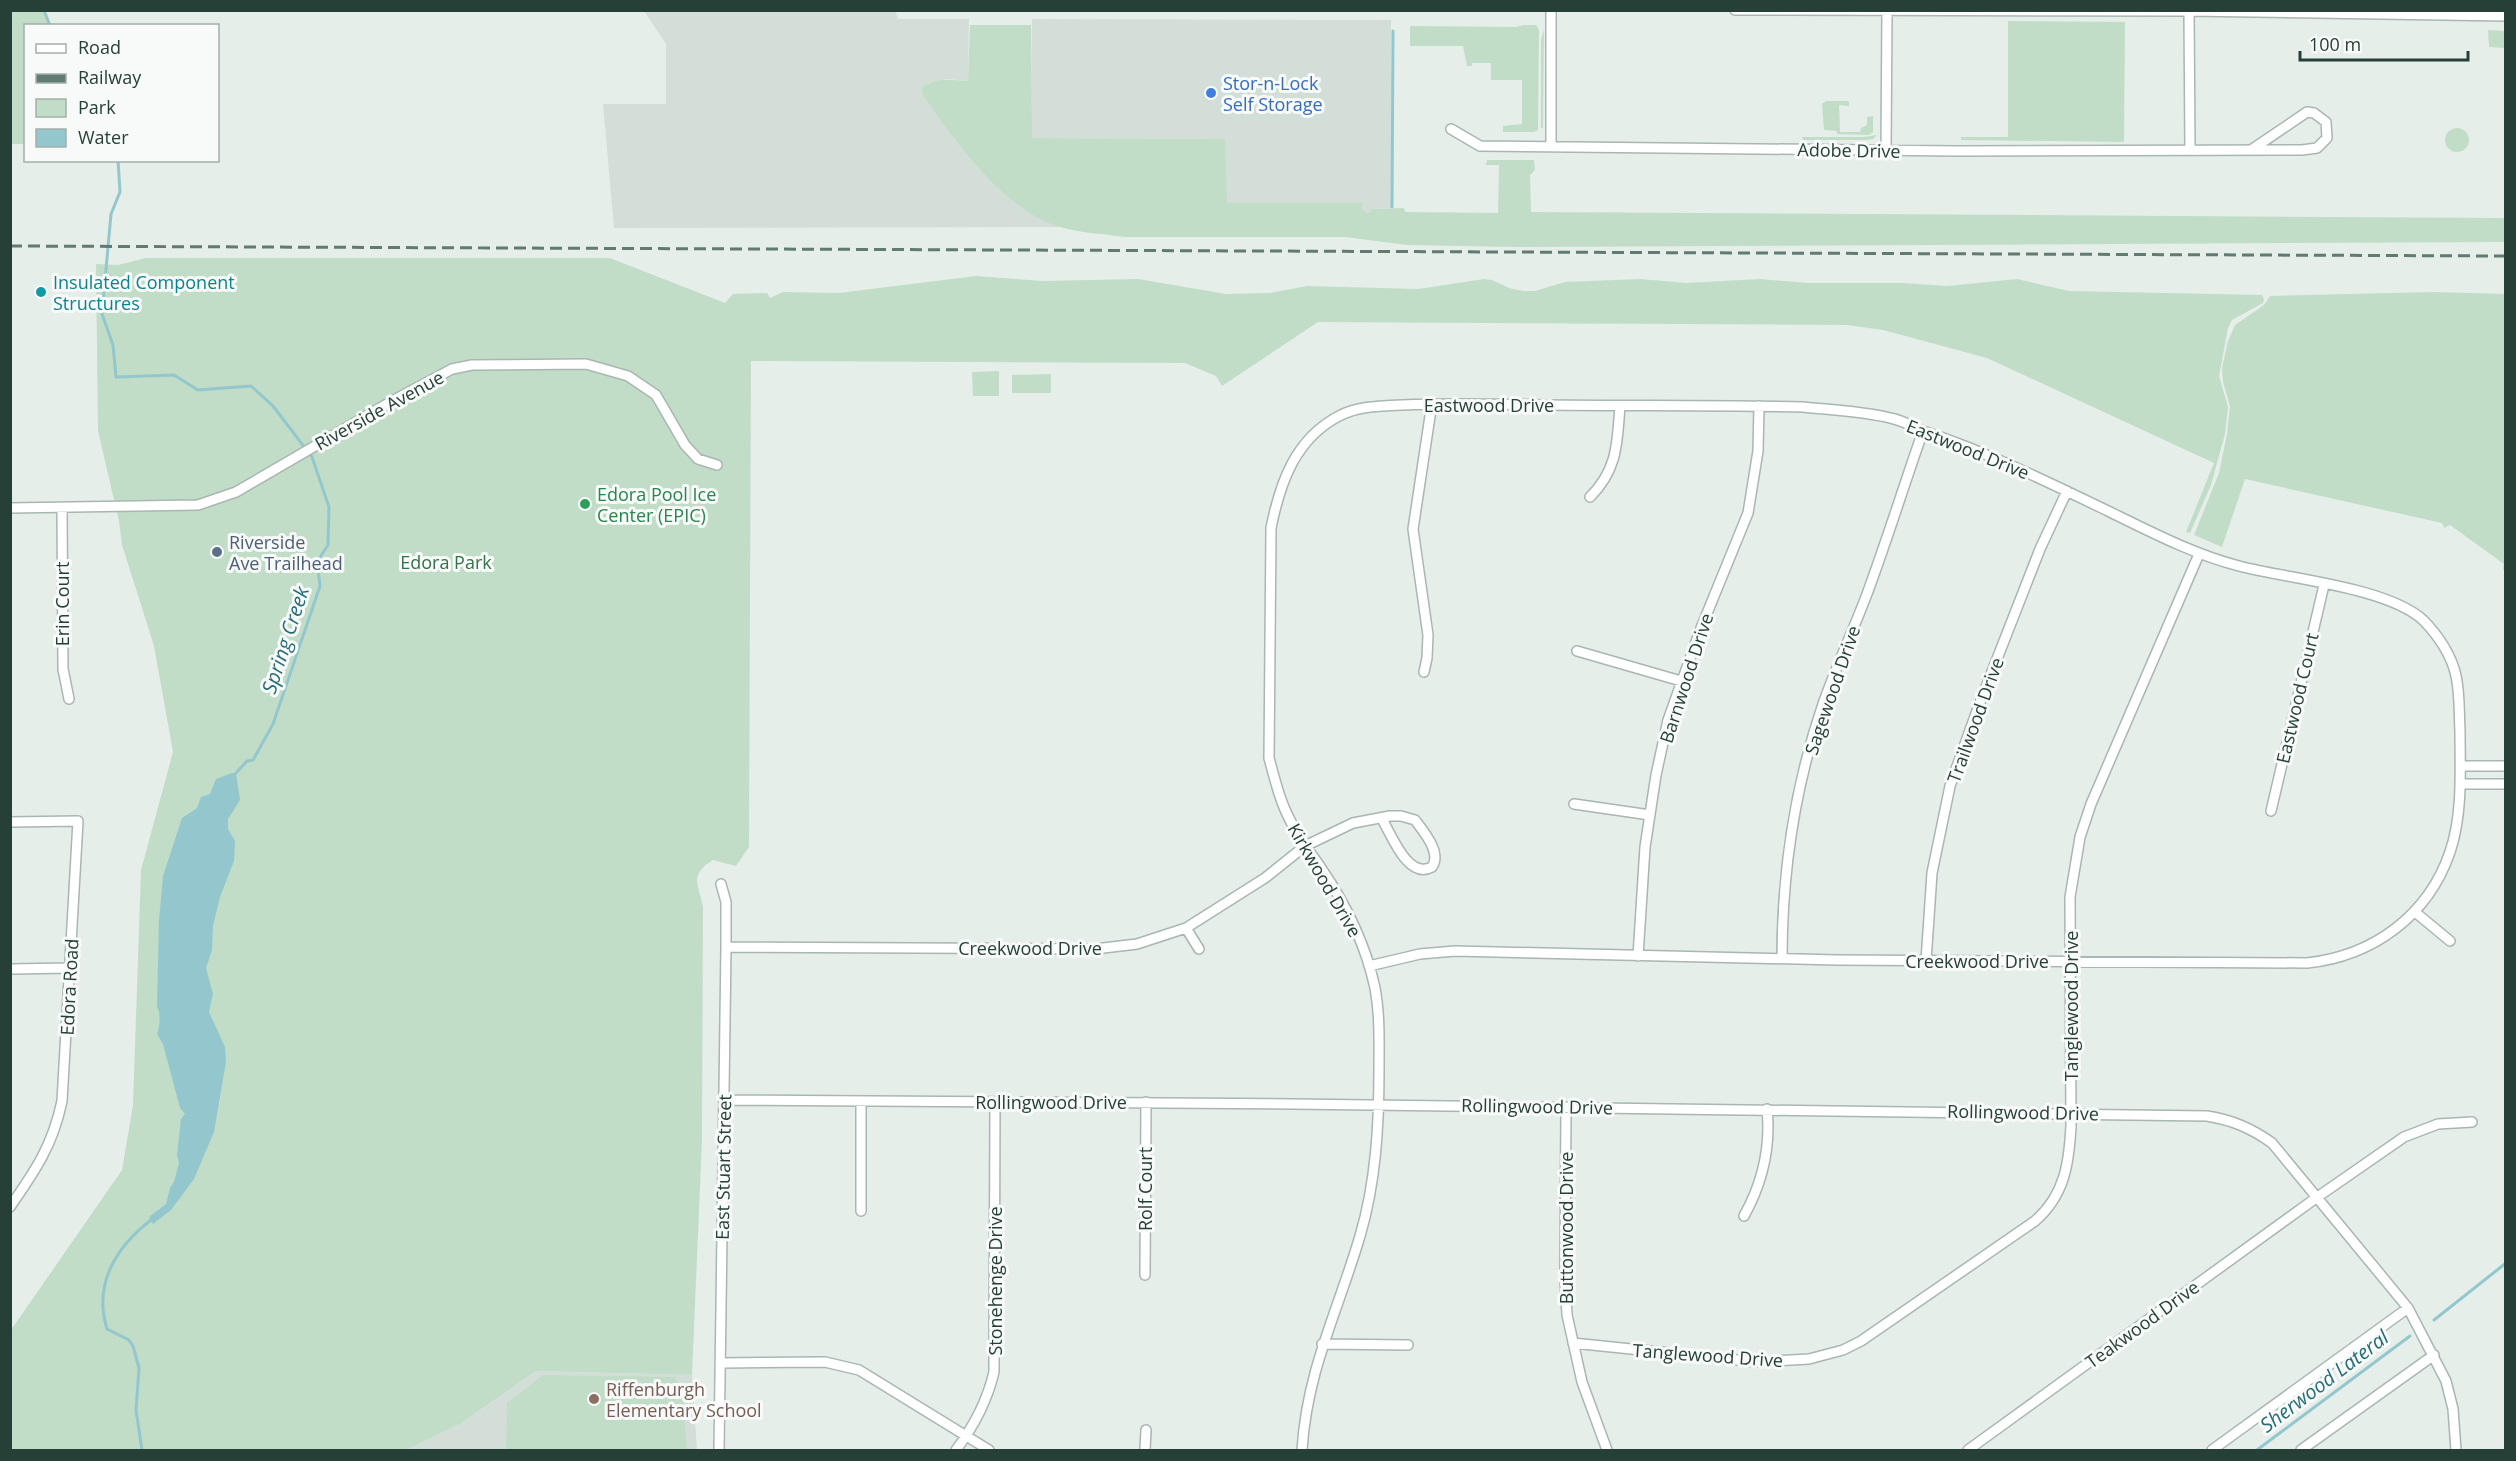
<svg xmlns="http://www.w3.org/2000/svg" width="2516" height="1461" viewBox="0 0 2516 1461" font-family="'Open Sans',sans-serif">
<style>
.built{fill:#d4ded9}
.green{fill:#c1ddc7}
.water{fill:#94c7cd}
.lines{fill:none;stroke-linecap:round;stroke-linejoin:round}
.stream{stroke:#94c7cd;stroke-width:3}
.minor-casing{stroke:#a9b6b1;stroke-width:12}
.minor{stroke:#fff;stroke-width:9}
.rail{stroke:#617a72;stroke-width:3;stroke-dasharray:12 6;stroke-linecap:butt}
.shop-dot{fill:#3f7fe0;stroke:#f7faf8;stroke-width:2}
.culture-dot{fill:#0f9aa8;stroke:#f7faf8;stroke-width:2}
.leisure-dot{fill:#2e9e5b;stroke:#f7faf8;stroke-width:2}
.service-dot{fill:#5c6f8a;stroke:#f7faf8;stroke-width:2}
.education-dot{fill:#8d6e63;stroke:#f7faf8;stroke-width:2}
.labels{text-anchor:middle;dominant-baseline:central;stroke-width:6;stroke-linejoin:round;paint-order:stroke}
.shop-label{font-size:18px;fill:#366cbe;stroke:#f7faf8;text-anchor:start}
.street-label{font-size:18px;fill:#263f37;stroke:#f7faf8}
.culture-label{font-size:18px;fill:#0d838f;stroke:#f7faf8;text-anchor:start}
.leisure-label{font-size:18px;fill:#27864d;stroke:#f7faf8;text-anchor:start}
.service-label{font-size:18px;fill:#4e5e75;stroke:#f7faf8;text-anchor:start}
.park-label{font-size:18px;fill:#347249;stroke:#f7faf8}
.education-label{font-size:18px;fill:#785e54;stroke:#f7faf8;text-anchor:start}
.water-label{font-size:20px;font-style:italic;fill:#256c76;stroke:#f7faf8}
</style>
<rect width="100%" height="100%" fill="#e6eeea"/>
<path class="built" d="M 895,10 L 898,19 L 969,19 L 968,81 L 947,79 L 931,82 L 922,87 L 1034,215 L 1059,227 L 614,228 L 603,104 L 666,104 L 666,44 L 644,11 Z
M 1032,19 L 1391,20 L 1391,208 L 1373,209 L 1368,213 L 1362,209 L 1363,203 L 1226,203 L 1225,139 L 1031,138 Z
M 536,1371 L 692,1375 L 697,1450 L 406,1450 L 460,1424 Z"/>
<path class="green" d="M 11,10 L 44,11 L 50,25 L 26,26 L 25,144 L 11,144 Z
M 2008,21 L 2125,22 L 2124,142 L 1961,140 L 1961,137 L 2008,137 Z
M 970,25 L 1031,25 L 1032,138 L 1225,139 L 1227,203 L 1363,203 L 1362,209 L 1368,213 L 1373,209 L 1404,208 L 1405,212 L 1498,213 L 1499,165 L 1486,165 L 1487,160 L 1534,160 L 1535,170 L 1530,175 L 1531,212 L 2505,218 L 2505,242 L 1515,247 L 1407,245 L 1345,237 L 1125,237 C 1103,234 1081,233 1060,227 C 1005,211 952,139 922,93 L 922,87 C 937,77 951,80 968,81 Z
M 1524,25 L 1536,25 L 1539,30 L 1538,130 L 1534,132 L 1503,132 L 1503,126 L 1522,124 L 1522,80 L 1491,80 L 1491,63 L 1472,63 L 1472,66 L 1467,66 L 1463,46 L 1410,46 L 1410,26 L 1516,27 Z
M 1544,29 L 1543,128 L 1541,128 L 1541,41 Z
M 2488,30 L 2505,31 L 2505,48 L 2489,47 Z
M 1826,101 L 1849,101 L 1849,106 L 1839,105 L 1840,132 L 1860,132 L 1861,128 L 1867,125 L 1867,117 L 1873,116 L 1873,132 L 1869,135 L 1837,134 L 1837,131 L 1824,130 L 1822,104 Z
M2445 140a12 12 0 1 1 24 0a12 12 0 1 1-24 0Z
M 1877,135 L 1873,139 L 1866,140 L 1803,140 L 1802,137 L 1864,137 Z
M 146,258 L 610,258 L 725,303 L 733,294 L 767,293 L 770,298 L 783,292 L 839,293 L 976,276 L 1042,281 L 1138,279 L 1226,294 L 1270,293 L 1307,286 L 1418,289 L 1484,279 L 1492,280 L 1509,288 L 1523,291 L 1535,291 L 1565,282 L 1640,279 L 1686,283 L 1760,279 L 1808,283 L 1903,283 L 1947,286 L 2017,279 L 2069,291 L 2262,295 L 2264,299 L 2263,303 L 2232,320 L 2228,328 L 2219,376 L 2228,407 L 2225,434 L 2211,485 L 2190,533 L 2186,532 L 2214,463 L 1987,358 L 1883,330 L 1847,325 L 1318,322 L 1222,386 L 1216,376 L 1185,363 L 751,361 L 749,847 L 736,866 L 713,860 C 688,875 699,885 703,907 L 702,1140 L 692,1375 L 536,1371 L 460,1424 L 406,1450 L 11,1450 L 11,1330 L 122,1170 L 133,1105 L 141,870 L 173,752 L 154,646 L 122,545 L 119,521 L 98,431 L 96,264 L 118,265 Z
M 2433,292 L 2505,294 L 2505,571 L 2503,569 L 2504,564 L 2450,525 L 2444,528 L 2442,523 L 2245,479 L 2222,547 L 2194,535 L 2219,473 L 2227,434 L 2230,406 L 2223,382 L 2222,368 L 2228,341 L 2235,325 L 2264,305 L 2270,296 Z
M 999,371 L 999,396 L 973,396 L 972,372 Z
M 1051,374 L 1051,393 L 1012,393 L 1012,375 Z
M 543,1375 L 675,1377 L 682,1392 L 687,1450 L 506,1450 L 507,1403 Z"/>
<path class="water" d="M 232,773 L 236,773 L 240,800 L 228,819 L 228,829 L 235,841 L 234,861 L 220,897 L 213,926 L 212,950 L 206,968 L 213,994 L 209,1012 L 225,1047 L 226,1062 L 214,1132 L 194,1179 L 171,1210 L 153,1224 L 149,1217 L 166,1204 L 170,1188 L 174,1182 L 179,1163 L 177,1155 L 181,1119 L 185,1114 L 180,1108 L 163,1044 L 157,1034 C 160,1027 161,1012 157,1007 L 159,920 L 163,876 L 182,818 L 197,808 L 201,797 L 210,794 L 216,779 Z"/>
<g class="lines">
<path class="stream" d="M 44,10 L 50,26
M 118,160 L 120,192 L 111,214 L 102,314 L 113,345 L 116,377 L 174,375 L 198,390 L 251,386 L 273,406 L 312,457 L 329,507 L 328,545 L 317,562 L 320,586 L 273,724 L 253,760 L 247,761 L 236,773
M 1392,207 L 1393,31
M 2434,1320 L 2506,1263
M 142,1450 L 136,1410 L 139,1368 L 133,1346 L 129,1340 L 107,1329 C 93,1284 116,1247 151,1220
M 2257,1450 L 2410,1336"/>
<defs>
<path id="minor" d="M 1551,10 L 1551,147
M 1735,10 L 2189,11 L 2506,16
M 2189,11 L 2190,150
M 1451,129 L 1480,146 L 1957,151 L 2302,150 L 2317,148 L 2327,138 L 2326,122 L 2314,113 L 2307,112 L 2251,150
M 1886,150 L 1887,10
M 1590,497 C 1618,469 1617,443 1620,406
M 10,508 L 198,505 L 236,492 L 394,400 L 452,369 L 472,365 L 586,364 L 628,376 L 656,395 L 685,445 L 698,459 L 717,465
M 62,508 L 63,669 L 69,699
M 1577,651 L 1681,681
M 1424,672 L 1427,658 L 1428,635 L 1413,529 L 1432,403
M 2460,766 L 2506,766
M 2460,784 L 2506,784
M 1574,804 L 1650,815
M 2271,811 L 2324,585
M 10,822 L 78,821 L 62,1101 C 53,1145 35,1171 10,1207
M 2415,912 L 2450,941
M 1186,928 L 1199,949
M 726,947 L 1095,949 L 1137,944 L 1186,928 L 1265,878 L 1305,846 L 1353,823 L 1390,816 L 1401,816 L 1415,820 C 1424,832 1442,853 1432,867 C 1408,880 1392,836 1382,819
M 1638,956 L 1645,847 L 1656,775 L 1668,720 L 1701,628 L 1748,513 L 1758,451 L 1759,406
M 1782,959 C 1782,872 1795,786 1823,704 C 1836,667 1853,631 1867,594 C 1887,540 1904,485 1923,431
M 1926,961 L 1932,873 L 1950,786 L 1979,705 L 2040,549 L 2067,491
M 10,969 L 70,968
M 724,1100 L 1293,1104 L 2207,1116 C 2232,1120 2251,1128 2272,1143 L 2408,1308 L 2446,1381 L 2453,1409 L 2456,1450
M 1566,1107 L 1565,1279 L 1567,1315 L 1582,1382 L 1607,1450
M 861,1211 L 861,1101
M 1744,1216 C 1763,1182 1771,1148 1767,1109
M 1145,1275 L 1146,1102
M 1573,1343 L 1757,1362 L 1809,1359 L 1843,1350 L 1861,1341 L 2035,1221 C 2065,1195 2069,1163 2071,1126 L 2070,897 L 2080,837 L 2091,804 L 2199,554
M 1322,1344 L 1408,1345
M 721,1363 L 825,1362 L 859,1370 L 989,1450
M 719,1450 L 726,947 L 726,902 L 721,884
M 956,1450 C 974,1426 987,1402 994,1372 L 995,1102
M 1145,1450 L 1146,1430
M 1302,1450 C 1307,1370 1338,1311 1360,1236 C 1376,1182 1379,1125 1379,1069 C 1379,1042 1380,1015 1375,988 C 1366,946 1345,903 1321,868 C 1311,853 1299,839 1291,822 C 1280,802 1275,780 1269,758 L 1271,528 C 1280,483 1295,439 1339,416 C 1358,406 1381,406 1402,405 C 1450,403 1499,404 1548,405 C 1633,406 1718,405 1803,407 C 1832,410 1862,411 1890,418 C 1903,420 1914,428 1926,432 C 1989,453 2048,482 2108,511 C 2151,532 2193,554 2239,566 C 2288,579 2387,587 2423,620 C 2438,635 2452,656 2456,676 C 2460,694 2459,713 2460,731 C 2460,771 2463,813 2450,852 C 2428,916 2373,956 2307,963 L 1837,960 L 1455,951 L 1420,954 L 1369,966
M 1968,1450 L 2316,1198 L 2404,1137 L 2438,1124 L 2472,1122
M 2212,1450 L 2408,1308
M 2301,1450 L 2434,1355"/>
</defs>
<use href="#minor" class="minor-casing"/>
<use href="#minor" class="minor"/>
<path class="rail" d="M 10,246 L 2506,256"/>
</g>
<circle class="shop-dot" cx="1211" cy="93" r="6"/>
<circle class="culture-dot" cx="41" cy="292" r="6"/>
<circle class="leisure-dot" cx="585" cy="504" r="6"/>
<circle class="service-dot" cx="217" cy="552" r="6"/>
<circle class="education-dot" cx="594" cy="1399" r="6"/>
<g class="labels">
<g class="shop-label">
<text x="1223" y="83">Stor-n-Lock<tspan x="1223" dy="21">Self Storage</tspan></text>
</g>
<g class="street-label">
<text transform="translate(1849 150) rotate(1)">Adobe Drive</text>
<text x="1489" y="405">Eastwood Drive</text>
<text transform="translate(379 410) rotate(-29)">Riverside Avenue</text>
<text transform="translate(1968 449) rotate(22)">Eastwood Drive</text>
<text transform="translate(62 604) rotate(-90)">Erin Court</text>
<text transform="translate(1686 678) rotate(-72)">Barnwood Drive</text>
<text transform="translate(1832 690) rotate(-71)">Sagewood Drive</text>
<text transform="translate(2297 698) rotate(-77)">Eastwood Court</text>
<text transform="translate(1975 720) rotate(-70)">Trailwood Drive</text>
<text transform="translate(1325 880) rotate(60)">Kirkwood Drive</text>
<text x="1030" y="948">Creekwood Drive</text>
<text x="1977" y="961">Creekwood Drive</text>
<text transform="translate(69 987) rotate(-87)">Edora Road</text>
<text transform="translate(2071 1006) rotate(-90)">Tanglewood Drive</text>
<text x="1051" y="1102">Rollingwood Drive</text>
<text transform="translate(1537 1106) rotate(1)">Rollingwood Drive</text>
<text transform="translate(2023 1112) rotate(1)">Rollingwood Drive</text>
<text transform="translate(723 1167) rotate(-89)">East Stuart Street</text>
<text transform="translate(1145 1189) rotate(-90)">Rolf Court</text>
<text transform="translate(1566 1228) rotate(-90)">Buttonwood Drive</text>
<text transform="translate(995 1281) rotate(-90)">Stonehenge Drive</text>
<text transform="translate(2142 1324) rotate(-36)">Teakwood Drive</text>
<text transform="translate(1708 1355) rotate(4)">Tanglewood Drive</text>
</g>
<g class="culture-label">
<text x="53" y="282">Insulated Component<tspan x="53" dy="21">Structures</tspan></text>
</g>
<g class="leisure-label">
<text x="597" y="494">Edora Pool Ice<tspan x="597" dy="21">Center (EPIC)</tspan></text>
</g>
<g class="service-label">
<text x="229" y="542">Riverside<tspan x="229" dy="21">Ave Trailhead</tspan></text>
</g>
<g class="park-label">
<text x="446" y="562">Edora Park</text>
</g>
<g class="education-label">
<text x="606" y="1389">Riffenburgh<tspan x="606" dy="21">Elementary School</tspan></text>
</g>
<g class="water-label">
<text transform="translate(285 640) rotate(-72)">Spring Creek</text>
<text transform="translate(2324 1381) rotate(-37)">Sherwood Lateral</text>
</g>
</g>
<rect width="2516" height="1461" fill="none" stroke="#263f37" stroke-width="24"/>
<rect x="24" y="24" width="195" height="138" fill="#f7faf8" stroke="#a3afab" stroke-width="1.5"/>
<rect x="36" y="44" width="30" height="9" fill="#ffffff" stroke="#a3afab" stroke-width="1.5"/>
<text x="78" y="54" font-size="18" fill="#263f37">Road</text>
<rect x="36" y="74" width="30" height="9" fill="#617a72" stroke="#a3afab" stroke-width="1.5"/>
<text x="78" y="84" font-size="18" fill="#263f37">Railway</text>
<rect x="36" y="99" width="30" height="18" fill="#c1ddc7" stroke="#a3afab" stroke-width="1.5"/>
<text x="78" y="114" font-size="18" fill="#263f37">Park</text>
<rect x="36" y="129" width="30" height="18" fill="#94c7cd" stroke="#a3afab" stroke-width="1.5"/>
<text x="78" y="144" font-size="18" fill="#263f37">Water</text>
<path d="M2300 51v9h168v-9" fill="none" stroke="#263f37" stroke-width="3"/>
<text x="2309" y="51" font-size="18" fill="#263f37" stroke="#f7faf8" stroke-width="4.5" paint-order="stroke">100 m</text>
</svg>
